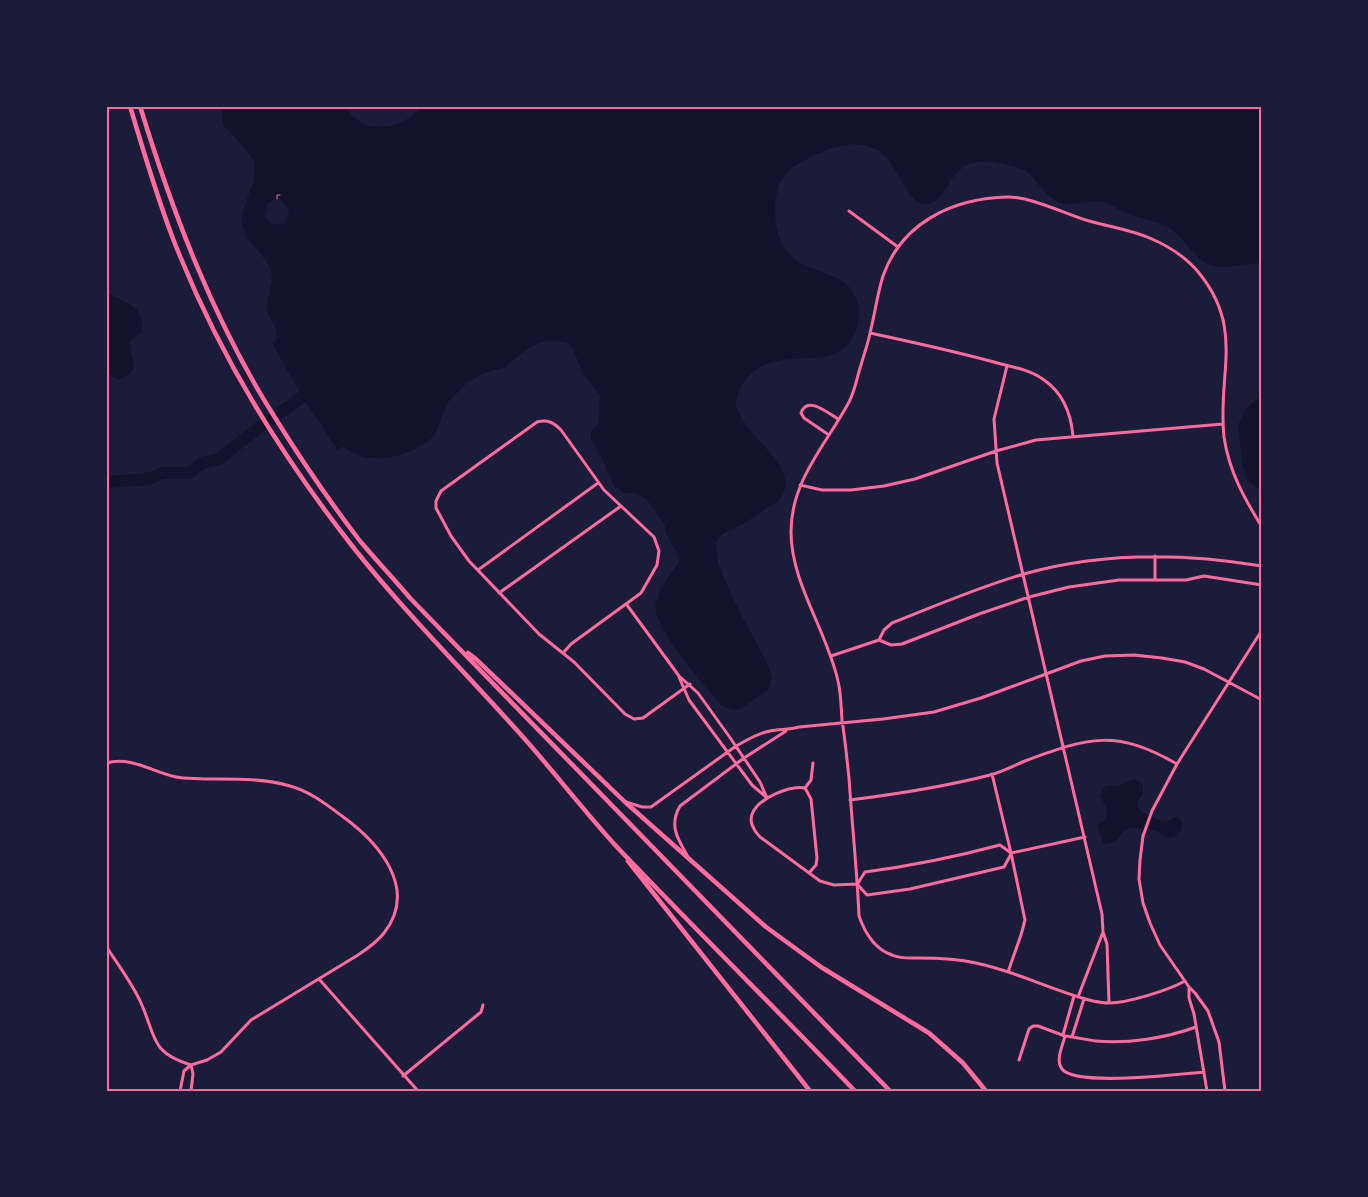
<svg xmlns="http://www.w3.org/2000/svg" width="1368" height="1197" viewBox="0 0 1368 1197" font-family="'PT Sans Narrow',sans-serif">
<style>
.water{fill:#12122b;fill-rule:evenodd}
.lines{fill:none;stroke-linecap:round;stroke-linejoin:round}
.river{stroke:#12122b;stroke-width:12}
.path{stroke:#ff6b9d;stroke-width:1}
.minor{stroke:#ff6b9d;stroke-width:3}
.primary{stroke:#ff6b9d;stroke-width:4.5}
.neatline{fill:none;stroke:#ff6b9d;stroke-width:2}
</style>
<rect width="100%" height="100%" fill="#1b1b3a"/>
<path class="water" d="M 222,106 L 346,106 C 349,111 351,116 356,119 C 375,134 408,126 421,106 L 1262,106 L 1262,263 C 1248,262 1233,268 1220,267 C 1197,266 1188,242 1172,230 C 1160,220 1142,220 1128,214 C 1120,211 1113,205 1105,202 C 1090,198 1073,208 1058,202 C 1045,196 1038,182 1028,173 C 1020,167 1008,165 998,163 C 942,152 952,208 924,204 C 916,203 912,197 908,192 C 900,180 895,167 886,157 C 863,133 828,148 803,161 C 791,167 780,177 777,191 C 773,213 774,238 790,255 C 805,272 833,270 849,287 C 857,297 861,308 858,321 C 846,386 778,335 745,381 C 740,388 735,396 736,405 C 743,438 807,469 778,501 L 743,524 L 722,534 L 716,543 L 718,563 L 733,599 L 768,665 L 772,678 L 768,690 L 740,709 L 734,710 L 723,707 C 707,688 649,625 656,602 C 659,592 665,583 670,574 C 674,569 679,565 680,558 L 665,532 L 665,525 L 648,501 L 637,493 L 623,493 L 618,488 L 615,488 L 599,452 L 591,441 L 591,432 L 599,423 L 600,395 L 583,373 L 572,347 L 568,343 L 552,340 L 541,342 L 529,348 L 505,367 L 484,373 L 467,383 L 448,402 L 435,434 C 420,453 383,463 360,456 C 353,454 348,450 343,446 L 338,450 L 303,398 L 272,343 L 276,340 C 279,327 269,321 267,308 C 266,295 275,283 271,271 C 265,253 243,241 242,222 C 241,204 261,178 253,159 C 251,155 226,127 223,125 ZM 273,200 L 280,200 C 289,208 293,215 283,225 L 271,224 L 265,217 L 268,203 Z
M 106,292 C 123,302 147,306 141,332 L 130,341 C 128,358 145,370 118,380 L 106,371 Z
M 1262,394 L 1262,491 L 1250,483 L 1243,468 L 1238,426 L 1244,411 Z
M 1133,779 L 1139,781 L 1143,785 L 1143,795 L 1138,800 L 1137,806 L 1140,811 L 1164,822 L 1169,821 L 1175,817 L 1179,818 L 1183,824 C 1182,832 1175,840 1167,837 C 1163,836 1160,832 1156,831 C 1150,829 1139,827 1132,828 C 1121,828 1120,845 1103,844 L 1098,825 L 1106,819 L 1107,808 L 1100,796 L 1105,787 L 1110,785 L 1119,786 Z"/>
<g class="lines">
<path class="river" d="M 106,482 L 138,480 L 151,478 L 162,473 L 189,473 L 202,463 L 219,459 L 257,429 L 317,387"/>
<path class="path" d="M 277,199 L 277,195 L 280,195"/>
<path class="minor" d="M 849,211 L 898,247
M 870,333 C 912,342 953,351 994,362 C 1011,367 1030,369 1044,380 C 1063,393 1071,414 1073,436
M 1007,366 L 994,419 L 997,463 L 1102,914 L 1103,932 L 1107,944 L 1109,1003
M 829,435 L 804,418 L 801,413 C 807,395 828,413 838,419
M 800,485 L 822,490 L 851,490 L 884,486 L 915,479 L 996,451 L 1036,440 L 1223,424
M 478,570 L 598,483
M 1155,579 L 1155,556
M 499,593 L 621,506
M 627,605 L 679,676 L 698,693 L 731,739 L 760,782 L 767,798
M 879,640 L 884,630 L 892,623 C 935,606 979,587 1024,574 C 1101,552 1183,553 1262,566
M 563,653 L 571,644 L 641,593 L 657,565 L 659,551 L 654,537 L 604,490 L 561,430 C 554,423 548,419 537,422 L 441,491 L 436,501 L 436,508 L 451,536 L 469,561 L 539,634 L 574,662 L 625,714 L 634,719 L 643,718 L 690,684
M 831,656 L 879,640 L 891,645 L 902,644 L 979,614 L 1029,597 L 1069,587 L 1119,580 L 1186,580 L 1204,576 L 1262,585
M 679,677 L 689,700 L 752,785 L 766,797
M 106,763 C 132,756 152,772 176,777 C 185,779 196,778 206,779 C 233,779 263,778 290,786 C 309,791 326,804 342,816 C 378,842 419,888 384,933 C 377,942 367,949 358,955 L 251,1020 L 221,1052 L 207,1060 L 191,1065 L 184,1071 L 180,1091
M 992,774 L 1011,853 L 1025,920 L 1021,935 L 1008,972
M 805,788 L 811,780 L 813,763
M 850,800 C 897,794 944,787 990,775 C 1002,772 1013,766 1025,761 C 1089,737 1116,729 1177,764
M 626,802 L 642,807 L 651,807 L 736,746 C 747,740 758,733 770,731 C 780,729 789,730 799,727 L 883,719 L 934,712 L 981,698 L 1081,661 L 1105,656 L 1134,655 L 1162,658 L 1185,662 L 1204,669 L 1262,700
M 687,855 C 677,838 669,825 680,806 L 744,758 L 786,731
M 809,873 L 816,865 L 817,858 L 811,799 L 805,788 C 790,785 760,798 753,812 C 748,821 754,831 760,837 L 820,881 L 834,885 L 857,884
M 858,883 L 865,872 C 911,866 955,857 1000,845 L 1011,853 L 1085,837
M 857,884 L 867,895 L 910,889 L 1004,867 L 1011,854
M 106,946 C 118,965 132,983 141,1003 C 156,1036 150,1053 191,1065
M 319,979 L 418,1091
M 1185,981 C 1169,990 1128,1003 1109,1003 C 1104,1003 1098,1002 1093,1001 C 1053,991 1016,971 976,963 C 958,959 937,958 919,958 C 909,958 901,959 892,955 C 874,949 865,933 859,916 C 857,870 852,824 849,778 C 847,759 845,739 842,720 C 841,707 841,693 838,681 C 827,631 791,583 791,532 C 791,480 826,445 849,402 C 855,391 857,377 861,365 C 864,354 868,344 870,333 C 875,314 877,295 883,276 C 902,222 954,198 1008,197 C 1032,197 1065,214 1089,221 C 1110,227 1132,230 1152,239 C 1170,247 1187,258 1199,273 C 1245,329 1217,375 1224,437 C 1229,471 1244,498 1262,527
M 1189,987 L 1189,998 L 1194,1014 L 1207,1091
M 1078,997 L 1103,932
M 1063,1035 L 1074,996
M 1065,1036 C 1076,1037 1086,1040 1096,1041 C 1128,1044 1166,1038 1196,1027
M 1072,1037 L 1084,999
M 1019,1060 L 1029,1029 L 1033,1026 L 1038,1026 L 1065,1036 C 1063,1045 1055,1060 1062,1069 C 1075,1087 1181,1074 1204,1072
M 403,1076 L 481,1012 L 483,1005
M 191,1091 L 193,1074 L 191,1065
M 1225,1091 L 1219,1042 L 1208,1011 L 1195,993 L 1189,987 L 1160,945 L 1150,923 L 1143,903 L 1139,879 L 1140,860 L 1143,836 L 1152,811 L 1177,764 L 1262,630"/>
<path class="primary" d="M 130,106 C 143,150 156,194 172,236 C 215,348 279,453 353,547 C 406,614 467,674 523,737 C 555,773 584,811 616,846 C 695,929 776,1009 855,1091
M 140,106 C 173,214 214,321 274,416 C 300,458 330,502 360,541 C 376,560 394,579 410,598 L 890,1091
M 468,653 L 476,659 L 625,802 L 766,927 L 821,967 L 929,1033 L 963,1063 L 986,1091
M 628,861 L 810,1091"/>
</g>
<rect width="1368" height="1197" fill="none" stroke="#1b1b3a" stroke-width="215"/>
<rect x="108" y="108" width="1152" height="982" class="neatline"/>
</svg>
